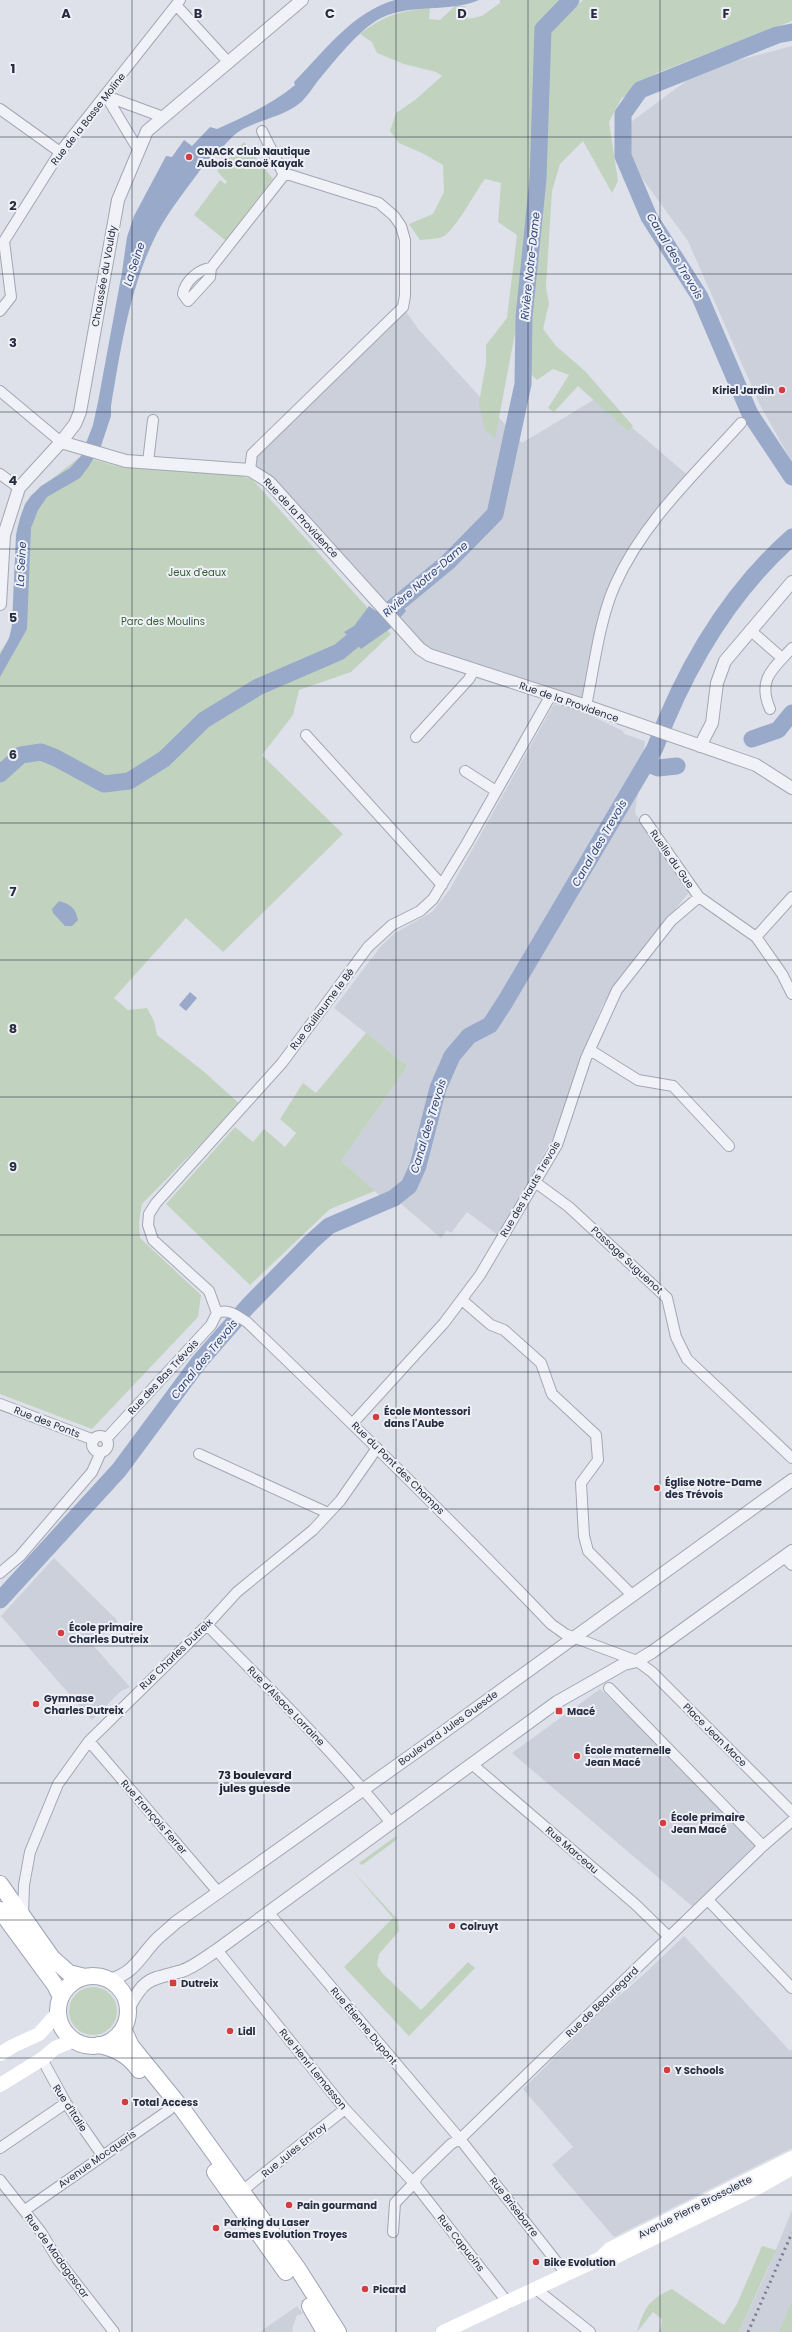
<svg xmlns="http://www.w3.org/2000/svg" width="792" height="2332" viewBox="0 0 792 2332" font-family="Poppins,sans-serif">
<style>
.built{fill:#ccd0db}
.green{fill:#c1d3bf}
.water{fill:#98a9ca}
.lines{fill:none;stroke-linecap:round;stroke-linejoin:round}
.river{stroke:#98a9ca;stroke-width:17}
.minor-casing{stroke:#a3a7b3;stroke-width:12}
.tertiary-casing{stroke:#a3a7b3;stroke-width:14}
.primary-casing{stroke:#9da3b5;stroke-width:18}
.minor{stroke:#f1f2f7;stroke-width:10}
.tertiary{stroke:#f1f2f7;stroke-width:12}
.secondary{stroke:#fff;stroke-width:14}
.primary{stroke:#fff;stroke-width:16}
.rail{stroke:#777e93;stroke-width:3;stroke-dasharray:2 4;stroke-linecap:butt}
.grid{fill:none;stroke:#272d40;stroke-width:1;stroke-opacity:0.55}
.poi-dot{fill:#d43d3f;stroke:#eef0f6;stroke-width:1.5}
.labels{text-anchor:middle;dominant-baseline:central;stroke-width:4;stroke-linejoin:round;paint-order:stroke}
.street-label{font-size:10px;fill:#272d40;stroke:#eef0f6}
.poi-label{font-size:10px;font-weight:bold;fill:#272d40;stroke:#eef0f6;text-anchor:start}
.park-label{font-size:10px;fill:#365d33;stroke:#eef0f6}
.water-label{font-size:11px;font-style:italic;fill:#2f4576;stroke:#eef0f6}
.neighbourhood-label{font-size:11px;font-weight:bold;fill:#191e31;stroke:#eef0f6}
.grid-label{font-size:13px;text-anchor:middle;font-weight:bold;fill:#272d40;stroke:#eef0f6;stroke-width:4;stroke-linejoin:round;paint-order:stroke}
</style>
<rect width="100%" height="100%" fill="#dee1e9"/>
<path class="built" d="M 792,46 L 792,462 L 760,405 L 688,241 L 628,159 L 627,125 L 701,70 Z
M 405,310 L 419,330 L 522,443 L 600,396 L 635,430 L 691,478 L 634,552 L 605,612 L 589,709 L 422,653 L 253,462 L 270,441 Z
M 554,704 L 586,713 L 623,731 L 624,734 L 645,741 L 635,813 L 691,890 L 621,975 L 602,1006 L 578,1066 L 561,1124 L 498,1235 L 467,1212 L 451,1233 L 447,1230 L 441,1238 L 400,1203 L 380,1196 L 341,1161 L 408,1066 L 334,1008 L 381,946 L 395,933 L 432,912 L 450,889 Z
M 54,1558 L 118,1621 L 92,1644 L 130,1687 L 121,1691 L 92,1720 L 1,1616 Z
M 600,1689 L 634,1721 L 755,1845 L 693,1907 L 512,1753 Z
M 684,1936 L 790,2051 L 792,2049 L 792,2148 L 614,2237 L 552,2165 L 573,2147 L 523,2089 L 599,2013 L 641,1977 Z
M 792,2210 L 792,2332 L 739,2332 L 765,2276 Z
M 297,2306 L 303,2314 L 297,2315 L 292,2329 L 293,2332 L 260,2332 Z"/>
<path class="green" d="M 500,0 L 560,0 L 539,26 L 537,139 L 530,225 L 520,307 L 495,439 L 485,430 L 479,403 L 486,363 L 486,345 L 507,318 L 517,235 L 498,222 L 501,183 L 485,179 C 476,190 454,233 442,237 C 436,239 427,239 420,240 L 409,224 L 433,214 L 444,192 L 443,165 L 422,153 L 399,143 L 390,131 L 396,113 L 415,100 L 442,76 L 436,72 L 404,64 L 377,53 L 372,42 L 360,34 C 385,15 399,11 430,8 L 429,19 L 440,20 L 455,6 L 465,6 L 468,19 L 482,16 L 500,3 Z
M 583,0 L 792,0 L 792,21 L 657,73 L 621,99 L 609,122 L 618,181 L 612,193 L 583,141 L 560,164 L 552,191 L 546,287 L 549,304 L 543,329 L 556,346 L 585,371 L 633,426 L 628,431 L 578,386 L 554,412 L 548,408 L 569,375 L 553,369 L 537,380 L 527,371 C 529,285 544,201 545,115 C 545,99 542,41 550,30 C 556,21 574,10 583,0 Z
M 244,142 L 273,179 L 226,241 L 194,215 L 220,180 L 225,184 L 227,182 L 217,171 Z
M 81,456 L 120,467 L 234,474 L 252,479 L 391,634 L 351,672 L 299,690 L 293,715 L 262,755 L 343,834 L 223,952 L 186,918 L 114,998 L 128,1010 L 147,1008 L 154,1021 L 157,1035 L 202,1070 L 240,1104 L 142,1204 L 139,1222 L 140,1238 L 201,1295 L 198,1317 L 92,1429 L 0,1394 L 0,652 L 11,637 L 17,529 L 30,496 Z
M 366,1033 L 408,1066 L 341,1161 L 375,1191 L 330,1209 L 250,1285 L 166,1204 L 235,1127 L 253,1142 L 264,1129 L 285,1147 L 296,1133 L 280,1119 L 303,1083 L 316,1093 Z
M 396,1836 L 397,1838 L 395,1841 L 362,1865 L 359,1863 Z
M 351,1869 L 398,1920 L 399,1931 L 379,1954 L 377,1965 L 382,1973 L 421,2010 L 468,1962 L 475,1968 L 409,2036 L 344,1967 L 393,1918 Z
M69 2011a24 24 0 1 1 48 0a24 24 0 1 1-48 0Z
M 762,2246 L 776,2250 L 739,2332 L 658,2332 L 661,2328 L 662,2319 L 653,2312 L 637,2332 C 644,2308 649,2299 672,2289 L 724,2325 L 737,2304 Z
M 792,2301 L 792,2332 L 779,2332 Z"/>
<path class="water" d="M 395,0 L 479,0 C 448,13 411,3 381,18 C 359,29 333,63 317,82 C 312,89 306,98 300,103 C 282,117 262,119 243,129 C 228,137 222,152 207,160 C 191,184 171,207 157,233 C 130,286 121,347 111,406 L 111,416 L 101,446 L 89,466 L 80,478 L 47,497 L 38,510 L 31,528 L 27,629 L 0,677 L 0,655 L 9,638 L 12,626 L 16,535 L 20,518 L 25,504 L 31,496 L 41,486 L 70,468 L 81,456 L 93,425 L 98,402 L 122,272 L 127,237 L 134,216 L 166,156 L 172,157 L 184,140 L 192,146 L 210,127 L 217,129 C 245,116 271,105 295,85 L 294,82 C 324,52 352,12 395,0 Z
M 394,597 L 406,611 L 391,628 L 361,649 L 344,632 L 354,626 L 369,606 L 376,611 Z
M 59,901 C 71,905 75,907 78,920 L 72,926 L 65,926 L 53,913 L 52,909 Z
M 190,992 L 197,998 L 186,1011 L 179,1005 Z"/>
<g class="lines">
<path class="river" d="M 792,32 L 777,35 L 640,90 L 623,114 L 623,156 L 649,217 L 700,297 L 750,414 L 792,477
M 752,739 L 778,730 L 792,713
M 646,763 L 658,768 L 677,766
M 0,774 L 21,755 L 41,752 L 56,758 L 104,784 L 129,781 L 164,759 L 204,720 L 258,687 L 339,652 L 448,562 L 495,514 L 523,384 L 524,317 L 538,179 L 543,29 L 571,0
M 0,1600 L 119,1470 L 199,1362 L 248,1306 L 311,1242 L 329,1226 L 394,1198 L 409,1186 L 418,1166 L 438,1088 L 452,1056 L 469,1036 L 490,1025 L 505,1002 L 655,748 C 685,668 728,594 792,537"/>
<defs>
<path id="minor" d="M 176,5 L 229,63
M 0,109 L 60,152
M 139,151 L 106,96 L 163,117
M 211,268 C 199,269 185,281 183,294 L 188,301 L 210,277 L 211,268 L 284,175
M 0,311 L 11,297 L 4,241 L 60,152 L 180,0
M 0,391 L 61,442
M 148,462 L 153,420
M 250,470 L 252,454 L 403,307 L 405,296 L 405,240 L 401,226 L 394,216 L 379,203 L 290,175 L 284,175 L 262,131
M 0,474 L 19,488
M 750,630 L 782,658
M 586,706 C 594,668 599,621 615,585 C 643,522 695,474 741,423
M 770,709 C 757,679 773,669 792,648
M 306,735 L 442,885
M 416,737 L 469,679 L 474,670
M 465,771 L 496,791
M 645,820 L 699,897 L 756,937 L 782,974 L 792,994
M 756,937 L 792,897
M 590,1050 L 638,1080 L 673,1086 L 729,1146
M 535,1182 L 569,1207 L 667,1298 L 676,1337 L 687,1359 L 792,1458
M 462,1300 L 491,1325 L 504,1330 L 541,1363 L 552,1394 L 596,1435 L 598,1460 L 581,1483 L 584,1536 L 588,1551 L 632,1595
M 217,1313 L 209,1291 L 153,1240 L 148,1225 L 149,1214 L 156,1203 L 282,1063 L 368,947 L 392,925 L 420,911 L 433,899 L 467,843 L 551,695
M 217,1313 C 228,1308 237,1316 247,1322 C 350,1421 452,1521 551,1624 L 565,1634 L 637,1661 L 652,1672 L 792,1812
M 0,1404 L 94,1440
M 353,1423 L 444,1323 L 480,1275 L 557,1145 L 586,1058 L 617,990 L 671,921 L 699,897
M92 1444a8 8 0 1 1 16 0a8 8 0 1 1-16 0Z
M 106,1439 L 211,1325 L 217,1313
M 199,1454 L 328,1513
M 784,1557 L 792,1565
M 0,1573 L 20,1556 L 92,1472 L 101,1452
M 207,1625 C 270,1689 334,1752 391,1823
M 609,1688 L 763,1846
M 89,1741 L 219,1893
M 473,1765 L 635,1904 L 669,1937
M 708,1900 L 792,1988
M 268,1912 L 460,2139 L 567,2275
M 23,1915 L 24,1885 L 30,1852 L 58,1784 L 89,1741 L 207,1625 L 237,1592 L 313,1530 L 340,1501 L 377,1448
M 217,1950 L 345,2109 L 414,2183 L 508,2303
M 42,2059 L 66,2103 L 102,2155
M 0,2148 L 66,2103
M 0,2180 L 41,2232 L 58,2260 L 114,2332
M 242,2191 L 345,2109
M 25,2210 L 169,2110
M 393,2232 L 395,2203 L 414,2183 L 418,2176 L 451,2144 L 460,2139 L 763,1846 L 792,1821
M 536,2289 L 590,2332"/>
<path id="tertiary" d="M 61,442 L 126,461 L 250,470 L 269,482 L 420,649 L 429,655 L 586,706 L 756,765 L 792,788
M 0,604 L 4,535 L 19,488 L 61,442 L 75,424 L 80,412 L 118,200 L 147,131 L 302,0
M 700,746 L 712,723 L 717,683 L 725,661 L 792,582
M 110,1980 C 135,1972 139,1958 156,1940 C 162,1934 169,1929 175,1923 L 416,1752 L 792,1480
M 128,2009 C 145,1977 149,1980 182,1971 C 194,1967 206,1957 217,1950 L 557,1702 L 624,1664 L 637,1661 L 652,1652 L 792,1551"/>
<path id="primary" d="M 0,1884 L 52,1958 L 69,1973 L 85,1977
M 0,1910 L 55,1985 L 61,1997
M58 2011a35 35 0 1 1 70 0a35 35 0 1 1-70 0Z
M 123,2029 L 131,2046 L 183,2110 L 298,2269 L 338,2332
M 99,2045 C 116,2049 129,2055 139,2070
M 215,2172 L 286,2272
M 310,2306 L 325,2332"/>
</defs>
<use href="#minor" class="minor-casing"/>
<use href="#tertiary" class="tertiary-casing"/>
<use href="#primary" class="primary-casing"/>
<use href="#minor" class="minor"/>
<use href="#tertiary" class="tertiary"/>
<path class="secondary" d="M 0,2054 L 13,2046 L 39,2034 L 58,2013
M 0,2085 L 42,2059 L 55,2048 L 74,2040
M 613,2258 L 757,2188 L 792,2168
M 443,2332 L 601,2258 L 610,2249 L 792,2158"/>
<use href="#primary" class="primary"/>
<path class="rail" d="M 748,2332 L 792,2233"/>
</g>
<path class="grid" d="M 132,0 L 132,2332M 264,0 L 264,2332M 396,0 L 396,2332M 528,0 L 528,2332M 660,0 L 660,2332M 0,137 L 792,137M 0,274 L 792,274M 0,412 L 792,412M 0,549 L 792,549M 0,686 L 792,686M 0,823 L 792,823M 0,960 L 792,960M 0,1097 L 792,1097M 0,1235 L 792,1235M 0,1372 L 792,1372M 0,1509 L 792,1509M 0,1646 L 792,1646M 0,1783 L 792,1783M 0,1920 L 792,1920M 0,2058 L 792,2058M 0,2195 L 792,2195"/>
<g class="poi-dot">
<circle cx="189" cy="157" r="4"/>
<circle cx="782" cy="390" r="4"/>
<circle cx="376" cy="1417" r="4"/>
<circle cx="657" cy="1488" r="4"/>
<circle cx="61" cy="1633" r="4"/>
<circle cx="36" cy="1704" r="4"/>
<rect x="555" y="1707" width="8" height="8" rx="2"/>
<circle cx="577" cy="1756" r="4"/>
<circle cx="663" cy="1823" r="4"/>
<circle cx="452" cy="1926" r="4"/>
<rect x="169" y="1979" width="8" height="8" rx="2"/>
<circle cx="230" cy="2031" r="4"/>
<circle cx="667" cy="2070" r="4"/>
<circle cx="125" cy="2102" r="4"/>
<circle cx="289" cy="2205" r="4"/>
<circle cx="216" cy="2228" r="4"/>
<circle cx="536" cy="2262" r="4"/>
<circle cx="365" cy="2289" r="4"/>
</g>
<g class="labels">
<g class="street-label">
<text transform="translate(88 119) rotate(-52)">Rue de la Basse Moline</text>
<text transform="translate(104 276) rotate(-80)">Chaussée du Vouldy</text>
<text transform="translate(301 518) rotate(47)">Rue de la Providence</text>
<text transform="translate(569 702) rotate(19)">Rue de la Providence</text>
<text transform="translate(672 859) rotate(55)">Ruelle du Gue</text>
<text transform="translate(322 1009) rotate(-53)">Rue Guillaume le Bé</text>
<text transform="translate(530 1189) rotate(-60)">Rue des Hauts Trevois</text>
<text transform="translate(627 1260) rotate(43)">Passage Suguenot</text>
<text transform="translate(163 1377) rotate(-47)">Rue des Bas Trévois</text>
<text transform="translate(47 1422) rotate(21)">Rue des Ponts</text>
<text transform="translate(398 1468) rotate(45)">Rue du Pont des Champs</text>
<text transform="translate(176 1654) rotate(-44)">Rue Charles Dutreix</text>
<text transform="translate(286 1706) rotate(46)">Rue d'Alsace Lorraine</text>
<text transform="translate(448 1728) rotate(-36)">Boulevard Jules Guesde</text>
<text transform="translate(715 1735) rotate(45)">Place Jean Mace</text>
<text transform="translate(154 1817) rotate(49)">Rue François Ferrer</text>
<text transform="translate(572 1850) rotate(41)">Rue Marceau</text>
<text transform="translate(602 2002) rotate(-44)">Rue de Beauregard</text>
<text transform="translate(364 2026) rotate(50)">Rue Étienne Dupont</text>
<text transform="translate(313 2069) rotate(51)">Rue Henri Lemasson</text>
<text transform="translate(70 2108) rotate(57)">Rue d'Italie</text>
<text transform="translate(294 2150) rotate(-39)">Rue Jules Enfroy</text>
<text transform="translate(97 2159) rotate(-35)">Avenue Mocqueris</text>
<text transform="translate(514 2207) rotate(52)">Rue Brisebarre</text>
<text transform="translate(695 2207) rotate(-27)">Avenue Pierre Brossolette</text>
<text transform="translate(461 2243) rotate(52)">Rue Capucins</text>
<text transform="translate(57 2256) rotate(54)">Rue de Madagascar</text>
</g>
<g class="poi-label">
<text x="197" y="151">CNACK Club Nautique<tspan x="197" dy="12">Aubois Canoë Kayak</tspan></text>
<text x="774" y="390" text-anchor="end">Kiriel Jardin</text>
<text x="384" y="1411">École Montessori<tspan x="384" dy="12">dans l'Aube</tspan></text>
<text x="665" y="1482">Église Notre-Dame<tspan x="665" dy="12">des Trévois</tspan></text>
<text x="69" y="1627">École primaire<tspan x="69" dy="12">Charles Dutreix</tspan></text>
<text x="44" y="1698">Gymnase<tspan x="44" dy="12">Charles Dutreix</tspan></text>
<text x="567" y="1711">Macé</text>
<text x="585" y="1750">École maternelle<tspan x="585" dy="12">Jean Macé</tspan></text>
<text x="671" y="1817">École primaire<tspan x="671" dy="12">Jean Macé</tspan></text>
<text x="460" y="1926">Colruyt</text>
<text x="181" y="1983">Dutreix</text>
<text x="238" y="2031">Lidl</text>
<text x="675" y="2070">Y Schools</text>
<text x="133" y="2102">Total Access</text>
<text x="297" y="2205">Pain gourmand</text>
<text x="224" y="2222">Parking du Laser<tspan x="224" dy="12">Games Evolution Troyes</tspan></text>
<text x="544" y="2262">Bike Evolution</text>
<text x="373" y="2289">Picard</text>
</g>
<g class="park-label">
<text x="197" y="572">Jeux d'eaux</text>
<text x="163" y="621">Parc des Moulins</text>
</g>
<g class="water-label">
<text transform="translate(675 256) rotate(59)">Canal des Trevois</text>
<text transform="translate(134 264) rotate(-72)">La Seine</text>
<text transform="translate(530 266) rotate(-84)">Rivière Notre-Dame</text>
<text transform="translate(21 564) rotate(-87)">La Seine</text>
<text transform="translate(425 579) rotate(-41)">Rivière Notre-Dame</text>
<text transform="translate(599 843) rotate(-60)">Canal des Trevois</text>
<text transform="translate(428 1126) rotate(-73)">Canal des Trevois</text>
<text transform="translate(204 1359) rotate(-51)">Canal des Trevois</text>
</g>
<g class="neighbourhood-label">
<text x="255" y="1775">73 boulevard<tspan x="255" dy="13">jules guesde</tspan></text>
</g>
</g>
<g class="grid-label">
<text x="66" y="18">A</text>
<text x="198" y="18">B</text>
<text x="330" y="18">C</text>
<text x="462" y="18">D</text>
<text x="594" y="18">E</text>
<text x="726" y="18">F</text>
<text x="13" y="73">1</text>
<text x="13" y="210">2</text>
<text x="13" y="347">3</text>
<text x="13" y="485">4</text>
<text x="13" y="622">5</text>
<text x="13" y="759">6</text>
<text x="13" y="896">7</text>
<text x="13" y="1033">8</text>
<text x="13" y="1171">9</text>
</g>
</svg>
